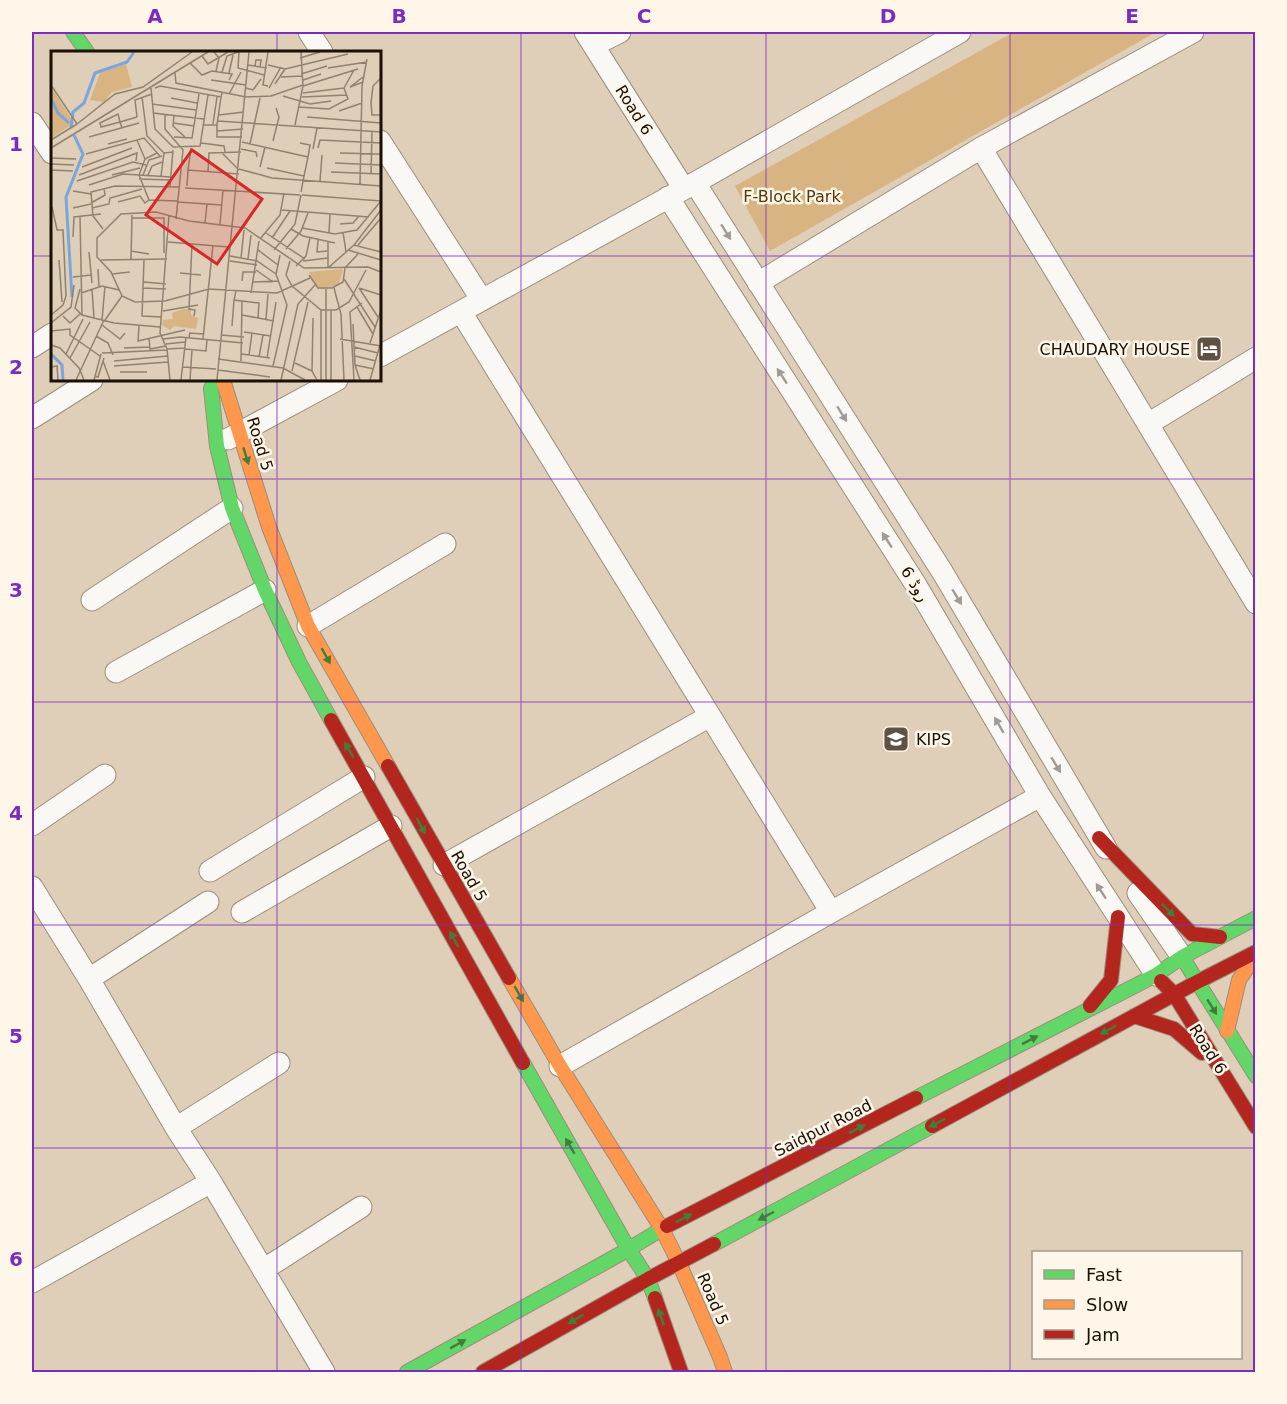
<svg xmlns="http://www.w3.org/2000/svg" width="1287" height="1404" viewBox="0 0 1287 1404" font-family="'DejaVu Sans',Cairo,sans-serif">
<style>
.green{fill:#d8b482}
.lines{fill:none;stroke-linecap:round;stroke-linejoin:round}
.street-casing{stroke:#9b8e7d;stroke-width:23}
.fast-casing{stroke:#9b8e7d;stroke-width:16}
.slow-casing{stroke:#9b8e7d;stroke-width:16}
.jam-casing{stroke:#9b8e7d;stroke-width:16}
.street{stroke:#faf8f4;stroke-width:21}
.fast{stroke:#63d668;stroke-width:14}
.slow{stroke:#ff974d;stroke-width:14}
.jam{stroke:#b3261e;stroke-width:14}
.oneway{fill:#a09b94}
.oneway2{fill:#427d3b}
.grid{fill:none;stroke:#7b2cbf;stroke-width:1.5;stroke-opacity:0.55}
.labels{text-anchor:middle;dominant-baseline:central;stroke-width:5;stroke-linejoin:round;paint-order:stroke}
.street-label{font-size:16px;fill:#1a1003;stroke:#fff6ea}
.park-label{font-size:16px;fill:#533708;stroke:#fff6ea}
.poi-label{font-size:16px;fill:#1a1003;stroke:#fff6ea;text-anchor:end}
.inset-river{fill:none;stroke:#7ba6dc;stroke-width:3}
.inset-road{fill:none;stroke:#908270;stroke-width:1.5}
.view{fill:#d62828;fill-opacity:0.15;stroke:#d62828;stroke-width:3}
.inset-edge{fill:none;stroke:#1a1003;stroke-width:3}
.neatline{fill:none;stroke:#7b2cbf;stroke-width:2}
.grid-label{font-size:20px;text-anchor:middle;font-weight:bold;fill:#7b2cbf}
</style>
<rect width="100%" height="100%" fill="#dfceb8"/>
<path class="green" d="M 1014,32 L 1156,32 L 770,251 L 735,186 Z"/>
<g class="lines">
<defs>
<path id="street" d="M 309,32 L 322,52
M 585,32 L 684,189
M 594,45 L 620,32
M 32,123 L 52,153
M 380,141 L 482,300
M 981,148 L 1193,32
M 695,183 L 943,573 L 1106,848
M 668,197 L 916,585 L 1040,796 L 1156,975
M 758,283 L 981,148 L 1256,603
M 461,312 L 831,912
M 32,347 L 52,334
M 380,356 L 684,189 L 960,32
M 32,418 L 92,380
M 1148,424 L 1256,358
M 228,439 L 337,380
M 92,600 L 232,508
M 308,626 L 445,544
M 116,672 L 265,590
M 32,825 L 105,775
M 444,865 L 710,716
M 210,871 L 364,777
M 32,887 L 89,979 L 176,1128 L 211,1182 L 324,1372
M 1138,893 L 1182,957
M 242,912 L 391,826
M 89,979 L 208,902
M 560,1066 L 831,912 L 1040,796
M 176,1128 L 279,1063
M 263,1270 L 361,1207
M 32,1282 L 211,1182"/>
<path id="fast" d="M 73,32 L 87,52
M 211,388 L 217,446 L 232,508 L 265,590 L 299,662 L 331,720
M 1187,965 L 1256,1076
M 523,1063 L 629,1250 L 648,1279 L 655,1298
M 916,1098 L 1156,975 L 1182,957 L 1256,918
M 714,1244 L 932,1126
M 407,1372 L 622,1253 L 667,1226"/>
<path id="slow" d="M 223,380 L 269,527 L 308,626 L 388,766
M 509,978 L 560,1066 L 662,1229 L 679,1263 L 720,1357 L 725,1372
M 1227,1031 L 1239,980 L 1256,955"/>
<path id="jam" d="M 331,720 L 523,1063
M 388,766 L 509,978
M 1099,838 L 1192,934 L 1220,937
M 1161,981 L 1174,994 L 1256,1127
M 1090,1006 L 1111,980 L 1118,917
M 1134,1016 L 1174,1029 L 1202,1053
M 932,1126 L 1197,982 L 1256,952
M 667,1226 L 916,1098
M 655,1298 L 681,1372
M 483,1372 L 648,1279 L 714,1244"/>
</defs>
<use href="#street" class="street-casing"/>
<use href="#fast" class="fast-casing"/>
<use href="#slow" class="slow-casing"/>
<use href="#jam" class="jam-casing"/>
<use href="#street" class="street"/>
<use href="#fast" class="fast"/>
<use href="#slow" class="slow"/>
<use href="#jam" class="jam"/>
</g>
<defs><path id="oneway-solid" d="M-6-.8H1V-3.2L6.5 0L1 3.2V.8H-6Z" transform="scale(1.5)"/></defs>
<g class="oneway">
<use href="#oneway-solid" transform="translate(726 232) rotate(58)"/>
<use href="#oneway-solid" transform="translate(782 376) rotate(-123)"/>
<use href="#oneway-solid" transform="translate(842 414) rotate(58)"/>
<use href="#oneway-solid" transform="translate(887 540) rotate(-123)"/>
<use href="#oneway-solid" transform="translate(957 597) rotate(59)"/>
<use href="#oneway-solid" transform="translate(999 725) rotate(-120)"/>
<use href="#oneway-solid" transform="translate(1056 765) rotate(59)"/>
<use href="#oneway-solid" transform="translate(1101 891) rotate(-123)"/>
</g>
<g class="oneway2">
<use href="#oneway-solid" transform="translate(246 456) rotate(73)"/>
<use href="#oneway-solid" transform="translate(326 656) rotate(61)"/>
<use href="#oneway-solid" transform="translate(349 750) rotate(-119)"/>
<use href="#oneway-solid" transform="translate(421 826) rotate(61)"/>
<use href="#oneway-solid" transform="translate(1168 910) rotate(46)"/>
<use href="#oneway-solid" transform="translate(454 939) rotate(-119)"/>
<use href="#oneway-solid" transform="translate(519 994) rotate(60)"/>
<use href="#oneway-solid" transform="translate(1212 1007) rotate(58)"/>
<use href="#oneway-solid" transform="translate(1108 1030) rotate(152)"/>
<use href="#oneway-solid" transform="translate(1030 1040) rotate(-27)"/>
<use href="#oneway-solid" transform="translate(937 1123) rotate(152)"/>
<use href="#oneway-solid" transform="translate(857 1129) rotate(-27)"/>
<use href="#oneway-solid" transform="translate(570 1146) rotate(-120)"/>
<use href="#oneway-solid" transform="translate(766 1216) rotate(152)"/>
<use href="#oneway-solid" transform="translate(684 1218) rotate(-27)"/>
<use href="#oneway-solid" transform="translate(661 1317) rotate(-109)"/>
<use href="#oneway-solid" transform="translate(576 1319) rotate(150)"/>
<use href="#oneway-solid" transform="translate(458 1344) rotate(-29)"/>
</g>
<path class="grid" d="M 277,32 L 277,52M 521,32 L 521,1372M 766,32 L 766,1372M 1010,32 L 1010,1372M 32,256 L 52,256M 380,256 L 1256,256M 277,380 L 277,1372M 32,479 L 1256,479M 32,702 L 1256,702M 32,925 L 1256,925M 32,1148 L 1256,1148"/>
<defs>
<symbol id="hotel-square" viewBox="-11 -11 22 22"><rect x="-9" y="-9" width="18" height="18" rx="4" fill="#5f5242" stroke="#fff6ea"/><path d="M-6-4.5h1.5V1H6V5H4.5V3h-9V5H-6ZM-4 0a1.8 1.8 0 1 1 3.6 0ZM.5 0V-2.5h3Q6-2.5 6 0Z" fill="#fff"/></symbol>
<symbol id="school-square" viewBox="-11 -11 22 22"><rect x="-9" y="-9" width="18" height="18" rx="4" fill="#5f5242" stroke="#fff6ea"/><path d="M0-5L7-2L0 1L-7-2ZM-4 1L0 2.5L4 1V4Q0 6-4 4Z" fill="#fff"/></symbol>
</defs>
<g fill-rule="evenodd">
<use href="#hotel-square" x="1194" y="334" width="30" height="30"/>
<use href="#school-square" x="881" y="724" width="30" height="30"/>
</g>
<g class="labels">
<g class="street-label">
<text transform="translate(634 110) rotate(58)">Road 6</text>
<text transform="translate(260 444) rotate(73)">Road 5</text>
<text transform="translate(915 584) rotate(58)">روڈ 6</text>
<text transform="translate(469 876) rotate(60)">Road 5</text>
<text transform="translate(1208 1049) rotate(58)">Road 6</text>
<text transform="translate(823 1128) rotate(-27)">Saidpur Road</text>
<text transform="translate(713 1299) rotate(67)">Road 5</text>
</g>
<g class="park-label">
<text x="792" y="196">F-Block Park</text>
</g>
<g class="poi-label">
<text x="1190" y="349">CHAUDARY HOUSE</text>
<text x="916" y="739" text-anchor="start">KIPS</text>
</g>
</g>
<g transform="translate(51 51)">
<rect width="330" height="330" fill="#dfceb8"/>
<path d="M 75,13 L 81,36 L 61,41 L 53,51 L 39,49 L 49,22 ZM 0,36 L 23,72 L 0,87 ZM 292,218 L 288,233 L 273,238 L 265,235 L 258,221 ZM 133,258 L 140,258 L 140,264 L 147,267 L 145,278 L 123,275 L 119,279 L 111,274 L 112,269 L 122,268 L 121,262 Z" fill="#d8b482"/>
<path class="inset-river" d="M 0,48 L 7,62 L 18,72M 20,77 L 22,61 L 33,52 L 44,22 L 76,11 L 83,1M 21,246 L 15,146 L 32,103 L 23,84M 0,303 L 11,314 L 12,329"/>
<path class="inset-road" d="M 163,1 L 168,7 L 165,20M 188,1 L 187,17 L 213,24M 151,5 L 157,13 L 177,1M 249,7 L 269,1M 139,12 L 151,24 L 161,20 L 181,23 L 178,29M 197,14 L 216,17M 217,14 L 234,18 L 297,3M 204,15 L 205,9 L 210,9 L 209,16M 277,17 L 316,11M 171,21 L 176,5 L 187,1M 124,22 L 125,32 L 195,46 L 220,45 L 252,34M 178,22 L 182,4M 250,23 L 276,15M 230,26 L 251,25M 312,26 L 299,36 L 312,31M 330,27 L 322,35 L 320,52 L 321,64 L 330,64M 160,29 L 195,34M 252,29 L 270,23M 224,33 L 234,18M 0,34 L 26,73 L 64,43 L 92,36 L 141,1M 217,35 L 212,34 L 217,1M 252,35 L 307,18M 100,37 L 104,78 L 122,96 L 149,95 L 157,44M 104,37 L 109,35 L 170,46 L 171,42M 195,37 L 202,39 L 210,28M 218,37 L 230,16M 293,37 L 303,19M 252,42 L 293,37M 178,43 L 190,21M 232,45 L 259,53 L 280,50M 91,46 L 96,85 L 113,102 L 122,101M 251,46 L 296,44M 120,47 L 146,52M 101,53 L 145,59M 248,56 L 278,58 L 297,48 L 293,37M 288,60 L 311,52M 102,62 L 153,68M 114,63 L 114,78 L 132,99 L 125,168M 123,64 L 122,75 L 134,86M 168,64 L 193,61M 86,66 L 84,49 L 101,43M 256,66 L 330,72M 167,70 L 330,81M 122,72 L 143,75M 162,73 L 166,46M 152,74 L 166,74 L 170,46M 166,74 L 166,86 L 191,86M 244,74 L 252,35 L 250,1M 71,77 L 69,71 L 67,63 L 49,72 L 50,76 L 69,71 L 86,66M 166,80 L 192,78M 38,86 L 88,72M 123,86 L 141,87 L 148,43M 0,89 L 26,73M 86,89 L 94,108M 222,90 L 228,66 L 225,57M 191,91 L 257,106 L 259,94 L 249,92M 150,92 L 173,95 L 174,101M 57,93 L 76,88M 199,93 L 209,47M 0,97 L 157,1M 267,97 L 269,89 L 330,92M 190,98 L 205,101 L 206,106M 262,98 L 266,77M 170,101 L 188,119M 289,102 L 330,103M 35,103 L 93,87 L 109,105M 0,107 L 25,108M 284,112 L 330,114M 0,113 L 23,114M 31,116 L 81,97M 209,116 L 214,96M 216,117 L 253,125 L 250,141M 188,118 L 221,127 L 330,135M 0,119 L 22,120M 137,119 L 140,97M 157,121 L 158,102 L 190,101M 280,121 L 330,123M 320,123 L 321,81M 28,124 L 86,102 L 85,110M 61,124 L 89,117M 92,124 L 98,109 L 111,105M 97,124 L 101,115 L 111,111M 110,125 L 113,102M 253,125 L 257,106M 88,128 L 119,129M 26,130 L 82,111 L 95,114M 269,130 L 271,104M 309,133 L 311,35 L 316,8M 38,134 L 72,123 L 120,126M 119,135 L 122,99M 136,135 L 137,119 L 188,123M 134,137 L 185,140M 22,140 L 40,143M 185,140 L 249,144M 251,144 L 330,150M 98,149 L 88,124 L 94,108 L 106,102M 67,151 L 89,145 L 94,152 L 98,149 L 127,150M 127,151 L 170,154M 40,152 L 54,144 L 53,138M 22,157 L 40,153M 41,157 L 58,153 L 59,147 L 91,138M 231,159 L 318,166M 118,164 L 109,282 L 116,298 L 119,329M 29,165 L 31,264M 81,167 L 113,167 L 113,202M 154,172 L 156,153M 169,173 L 172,139M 289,173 L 302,172 L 308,165M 251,177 L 284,183 L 306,179 L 330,150M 52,178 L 42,165 L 40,141 L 64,135 L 129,136M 240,178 L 252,185 L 284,192M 292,181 L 295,201M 215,182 L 254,208M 278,182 L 279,163M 22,186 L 23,166 L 50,163M 221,187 L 239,160M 209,188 L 229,164 L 233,142M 267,189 L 266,201 L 276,200M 277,190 L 277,217M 117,191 L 178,196M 141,193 L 138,258 L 144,259 L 143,265M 303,194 L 330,159M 307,194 L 330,167M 235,198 L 250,180 L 257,162M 207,199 L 227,214M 223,199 L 244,173 L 250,144M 297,199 L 330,209M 80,200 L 98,203M 38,201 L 41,232M 179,205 L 206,210 L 225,223M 190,207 L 193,179M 197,208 L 200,184M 8,209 L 11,251M 50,209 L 116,208M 80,209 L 81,164M 93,209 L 91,265 L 111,266M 179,210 L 206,214M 239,210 L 235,224 L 241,235 L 270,259 L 285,259 L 298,251 L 315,219M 252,210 L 277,207M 245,215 L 255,205 L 259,187M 277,217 L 303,194 L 330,201M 294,217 L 307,203M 47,218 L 48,236M 205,219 L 222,231M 129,222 L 150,224M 61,223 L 79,221M 258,224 L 267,237 L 281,237 L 292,231 L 294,217M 22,226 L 40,224M 259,227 L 226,242 L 158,238 L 114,250 L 84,251 L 71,245 L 60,221 L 46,206 L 46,187 L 70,163 L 105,161 L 138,170 L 194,177 L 253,217 L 317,216 L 330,221M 293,228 L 324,276M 191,230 L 192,221 L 205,221M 93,231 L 115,233M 202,231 L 228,230M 92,237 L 115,238M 283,237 L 290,263 L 293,329M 308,237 L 327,266M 308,237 L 330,244M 29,238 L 24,257 L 31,264 L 63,272 L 109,276M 275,238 L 275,329M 41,239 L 43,267M 185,240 L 183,249 L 208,252 L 207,267M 30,242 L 51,235 L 68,239M 200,242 L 208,190M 306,256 L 322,283M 280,259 L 280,329M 112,260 L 147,254M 0,264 L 12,254 L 15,245 L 12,179 L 6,179 L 1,156M 191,264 L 223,270M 12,265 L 19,272 L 29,263M 262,267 L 261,320 L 266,329M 215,268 L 217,243M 51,269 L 54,235M 54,269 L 71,245M 0,272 L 20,256 L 23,234M 302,273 L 304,314 L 309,329M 51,274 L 69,288 L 74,282M 88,275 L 87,290 L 134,279M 181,275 L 183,249M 0,280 L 19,278 L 19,284 L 49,305M 193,281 L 220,285M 170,284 L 193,286M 45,285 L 57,292 L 62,304M 138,286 L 139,282 L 153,283M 98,287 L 99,298 L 115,295M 112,288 L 129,286 L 192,292M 152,288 L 162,194M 289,288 L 330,295M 319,292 L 330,259M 115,293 L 134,291M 0,294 L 9,297 L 28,317 L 33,329M 303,296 L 327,302M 73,297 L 99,296M 116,298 L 134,297M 134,298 L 155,300 L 156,288M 51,302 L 116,299M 15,303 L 32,268M 191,303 L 219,307M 198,304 L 201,282M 304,305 L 325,310M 208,306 L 212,284M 19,307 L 39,271M 216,307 L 225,251M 167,308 L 232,317 L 254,329M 52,310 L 59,329M 63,310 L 117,305M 190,310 L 191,250M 244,312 L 261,320M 304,314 L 323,318M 63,315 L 117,311M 222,315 L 236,254 L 225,223 L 229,204M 0,316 L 6,315 L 7,329M 132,316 L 165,318M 167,319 L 219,326M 241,320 L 257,251M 69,321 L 96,321M 44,325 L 47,326 L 53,307M 25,329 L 53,269M 43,329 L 50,303M 130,329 L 135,286M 139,329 L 141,299M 166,329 L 198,1M 230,329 L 247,253 L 264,234M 270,329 L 270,259M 303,329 L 299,261 L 311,252M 319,329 L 329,294"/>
<path class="view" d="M 141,99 L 211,148 L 166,213 L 95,164 Z"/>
<rect width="330" height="330" class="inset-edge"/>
</g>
<rect width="1287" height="1404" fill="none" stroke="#fff6ea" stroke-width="66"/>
<rect x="1032" y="1251" width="210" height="108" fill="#fff6ea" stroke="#a39a8e" stroke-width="1.5"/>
<rect x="1044" y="1270" width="30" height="9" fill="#63d668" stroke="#a39a8e" stroke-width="1.5"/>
<text x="1086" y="1281" font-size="18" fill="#1a1003">Fast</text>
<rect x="1044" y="1300" width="30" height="9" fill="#ff974d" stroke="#a39a8e" stroke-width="1.5"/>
<text x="1086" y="1311" font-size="18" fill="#1a1003">Slow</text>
<rect x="1044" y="1330" width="30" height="9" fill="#b3261e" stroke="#a39a8e" stroke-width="1.5"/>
<text x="1086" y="1341" font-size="18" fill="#1a1003">Jam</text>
<rect x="33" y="33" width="1221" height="1338" class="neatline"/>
<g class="grid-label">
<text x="155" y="23">A</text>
<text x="399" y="23">B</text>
<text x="644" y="23">C</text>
<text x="888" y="23">D</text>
<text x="1132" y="23">E</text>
<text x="16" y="151">1</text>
<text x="16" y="374">2</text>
<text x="16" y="597">3</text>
<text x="16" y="820">4</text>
<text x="16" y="1043">5</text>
<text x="16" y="1266">6</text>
</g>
</svg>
